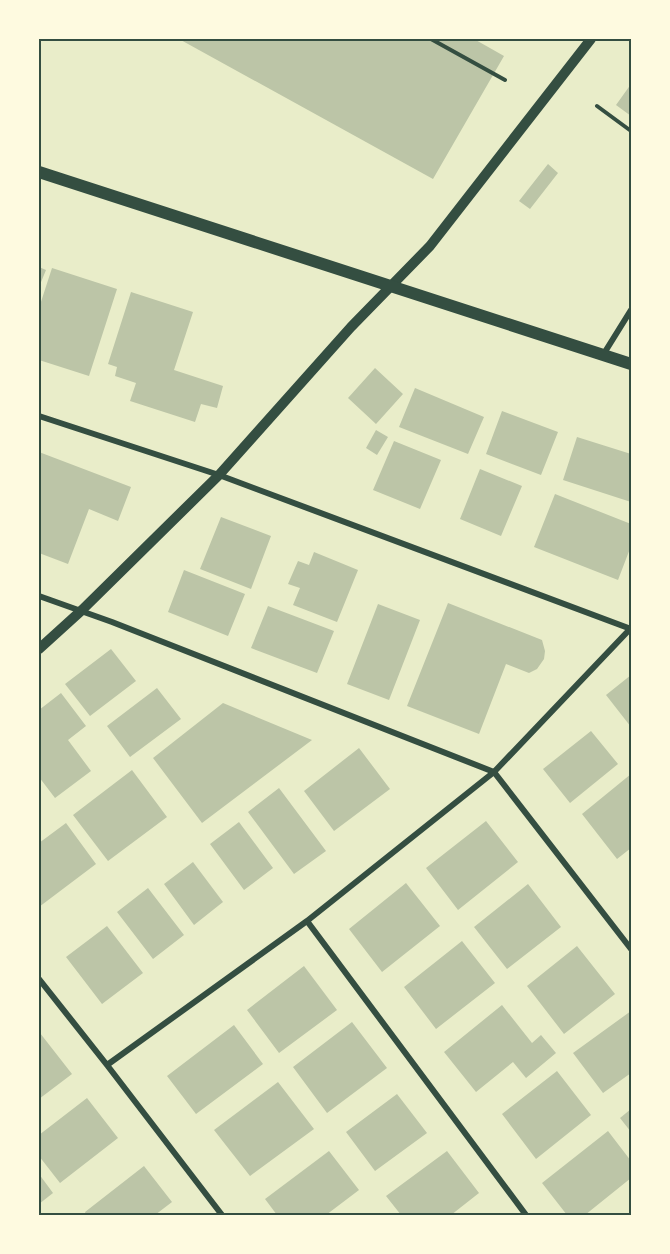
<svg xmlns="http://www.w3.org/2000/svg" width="670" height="1254" viewBox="0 0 670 1254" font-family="Quicksand,sans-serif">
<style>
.building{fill:#bcc5a7}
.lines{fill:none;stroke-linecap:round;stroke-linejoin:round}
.path{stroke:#344e41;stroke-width:4}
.minor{stroke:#344e41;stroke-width:6}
.tertiary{stroke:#344e41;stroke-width:10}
.secondary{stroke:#344e41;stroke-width:12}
.neatline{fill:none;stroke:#344e41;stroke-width:2}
</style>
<rect width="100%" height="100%" fill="#e9edc9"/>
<path class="building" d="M 179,39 L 474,39 L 504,56 L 433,179 Z
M 631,84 L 631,116 L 616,105 Z
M 548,164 L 558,173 L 530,209 L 519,201 Z
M 39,267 L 46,270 L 39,287 Z
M 52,268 L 117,289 L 89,376 L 39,360 L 39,308 Z
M 131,292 L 193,312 L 174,370 L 223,386 L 217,408 L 201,404 L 195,422 L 130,401 L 136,383 L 115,376 L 117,367 L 108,364 Z
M 375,368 L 403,394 L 376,424 L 348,398 Z
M 415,388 L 484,417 L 468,454 L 399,427 Z
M 502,411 L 558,432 L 541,475 L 486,454 Z
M 376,430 L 388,437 L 377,455 L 366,448 Z
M 577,437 L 631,454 L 631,502 L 563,480 Z
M 394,441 L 441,460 L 420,509 L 373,490 Z
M 39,452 L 131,487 L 118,521 L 89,509 L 68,564 L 39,553 Z
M 480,469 L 522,486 L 501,536 L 460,519 Z
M 555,494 L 631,524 L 631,546 L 618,580 L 534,547 Z
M 221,517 L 271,536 L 251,589 L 200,569 Z
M 314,552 L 358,570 L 337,622 L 293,605 L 300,588 L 288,584 L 298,561 L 309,565 Z
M 184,570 L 245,594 L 228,636 L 168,612 Z
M 448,603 L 542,640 L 545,651 L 544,659 L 537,669 L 529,673 L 506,664 L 479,734 L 407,706 Z
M 378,604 L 420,620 L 389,700 L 347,684 Z
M 268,606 L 334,631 L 317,673 L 251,648 Z
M 111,649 L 136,681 L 90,716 L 65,684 Z
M 631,675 L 631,727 L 606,695 Z
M 157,688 L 181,719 L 130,757 L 107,726 Z
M 61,693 L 86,726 L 68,740 L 91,771 L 55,798 L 39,777 L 39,710 Z
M 223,703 L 312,740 L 202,823 L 153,758 Z
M 591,731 L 618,764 L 570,803 L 543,769 Z
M 359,748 L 390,789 L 334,831 L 304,791 Z
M 132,770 L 167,817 L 108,861 L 73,815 Z
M 631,774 L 631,848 L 617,859 L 582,814 Z
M 279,788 L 326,851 L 294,874 L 248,812 Z
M 486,821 L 518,862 L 458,910 L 426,868 Z
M 239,822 L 273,868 L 244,890 L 210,844 Z
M 66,823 L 96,864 L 39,907 L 39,843 Z
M 193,862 L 223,902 L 194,925 L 164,884 Z
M 406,883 L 440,926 L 382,972 L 349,929 Z
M 528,884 L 561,927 L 507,969 L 474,927 Z
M 148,888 L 184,935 L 153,959 L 117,912 Z
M 107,926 L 143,973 L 102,1004 L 66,957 Z
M 462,941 L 495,983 L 436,1029 L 404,987 Z
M 577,946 L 615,994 L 564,1034 L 527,986 Z
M 304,966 L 337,1010 L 279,1053 L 247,1010 Z
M 502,1005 L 532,1043 L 541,1035 L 556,1053 L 526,1078 L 513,1062 L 476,1092 L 444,1052 Z
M 631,1011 L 631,1073 L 603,1093 L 573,1053 Z
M 352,1022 L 387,1068 L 327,1113 L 293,1067 Z
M 234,1025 L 263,1064 L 196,1114 L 167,1076 Z
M 40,1033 L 72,1074 L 39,1099 L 39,1034 Z
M 557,1071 L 591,1115 L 536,1159 L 502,1114 Z
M 278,1082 L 314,1129 L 250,1176 L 214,1130 Z
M 397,1094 L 427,1133 L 375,1171 L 346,1132 Z
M 87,1098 L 118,1138 L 60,1183 L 39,1156 L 39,1135 Z
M 631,1109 L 631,1132 L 620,1118 Z
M 608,1131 L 631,1161 L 631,1178 L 585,1215 L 567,1215 L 542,1183 Z
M 329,1151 L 359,1190 L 326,1215 L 277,1215 L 265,1199 Z
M 447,1151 L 479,1193 L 451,1215 L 401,1215 L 386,1196 Z
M 144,1166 L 172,1202 L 155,1215 L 86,1215 L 85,1212 Z
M 39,1174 L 53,1193 L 39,1204 Z"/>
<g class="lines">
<path class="path" d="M 431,39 L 505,80
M 597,106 L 631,131"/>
<path class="minor" d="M 603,355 L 631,310
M 39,416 L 219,475 L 631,629
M 39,596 L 112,622 L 494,772 L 631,949
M 307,921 L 526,1215
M 39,979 L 107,1065 L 222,1215
M 107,1065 L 307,921 L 494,772 L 631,628"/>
<path class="tertiary" d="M 39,649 L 82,610 L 219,475 L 351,327 L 430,246 L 591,39"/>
<path class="secondary" d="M 39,172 C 237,235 434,300 631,364"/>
</g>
<rect width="670" height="1254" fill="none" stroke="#fefae0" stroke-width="81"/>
<rect x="40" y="40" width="590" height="1174" class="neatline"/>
</svg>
